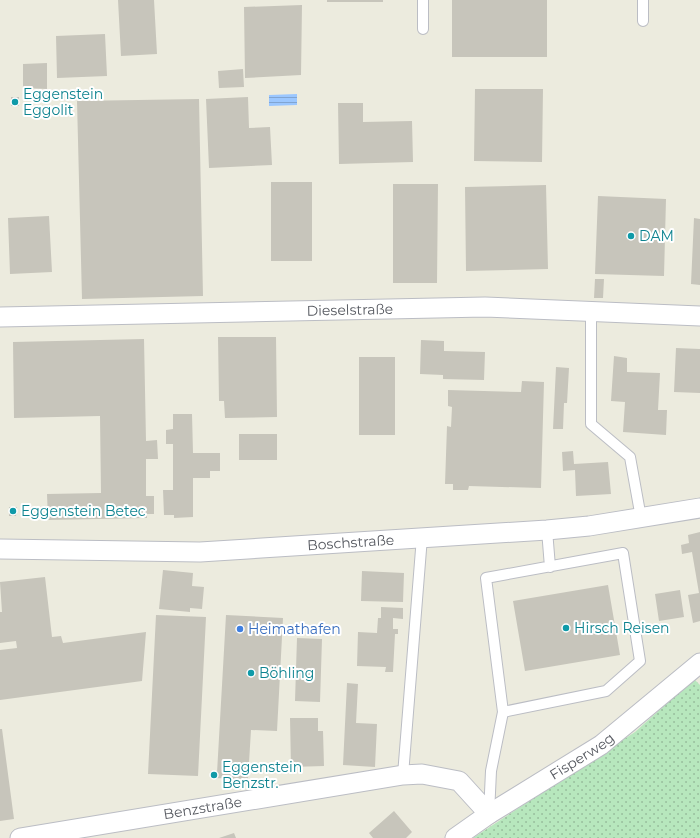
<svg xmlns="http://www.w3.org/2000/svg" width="700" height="838" viewBox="0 0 700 838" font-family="Montserrat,sans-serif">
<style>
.grass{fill:url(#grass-dots)}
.water{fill:url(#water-rules)}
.building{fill:#c7c5bb}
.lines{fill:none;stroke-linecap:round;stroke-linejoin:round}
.service-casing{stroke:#bbbdc4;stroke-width:12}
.minor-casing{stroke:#bbbdc4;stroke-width:21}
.service{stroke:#fff;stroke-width:10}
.minor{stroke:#fff;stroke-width:19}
.culture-dot{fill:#0f9aa8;stroke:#fff;stroke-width:1.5}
.shop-dot{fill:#3f7fe0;stroke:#fff;stroke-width:1.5}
.labels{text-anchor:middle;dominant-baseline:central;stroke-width:4;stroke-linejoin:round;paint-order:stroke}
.culture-label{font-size:14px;fill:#0d838f;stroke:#fff;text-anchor:start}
.street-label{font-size:14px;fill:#575a61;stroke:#fff}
.shop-label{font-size:14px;fill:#366cbe;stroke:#fff;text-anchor:start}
</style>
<defs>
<pattern id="grass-dots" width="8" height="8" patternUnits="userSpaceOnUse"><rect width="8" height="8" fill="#b7e7bd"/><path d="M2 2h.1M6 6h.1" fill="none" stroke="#98be9d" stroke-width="1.8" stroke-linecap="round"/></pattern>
<pattern id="water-rules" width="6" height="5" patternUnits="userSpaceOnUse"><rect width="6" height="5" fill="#9bc7ff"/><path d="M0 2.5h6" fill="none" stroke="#81a5d2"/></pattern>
</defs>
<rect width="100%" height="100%" fill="#ecebde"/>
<path class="grass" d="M 694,679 L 700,685 L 700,838 L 473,838 L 635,732 Z"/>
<path class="water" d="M 297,94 L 297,105 L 269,106 L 269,95 Z"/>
<path class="building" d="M 118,0 L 154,0 L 157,54 L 121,56 Z
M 327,0 L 383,0 L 383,2 L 327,2 Z
M 452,0 L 547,0 L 547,57 L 452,57 Z
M 302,5 L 301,75 L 245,78 L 244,7 Z
M 105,34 L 107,76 L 57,78 L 56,36 Z
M 47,63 L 47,89 L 23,88 L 23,64 Z
M 243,69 L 244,87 L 219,88 L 218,71 Z
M 475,89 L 543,89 L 542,162 L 474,161 Z
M 11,97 L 19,97 L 19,106 L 11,106 Z
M 248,97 L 249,128 L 270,127 L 272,165 L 209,168 L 206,99 Z
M 199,99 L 203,296 L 82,299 L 77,101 Z
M 338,103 L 363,103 L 363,122 L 412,121 L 413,162 L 339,164 Z
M 271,182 L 312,182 L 312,261 L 271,261 Z
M 393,184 L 438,184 L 437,283 L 393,283 Z
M 546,185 L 548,269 L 466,271 L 465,187 Z
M 598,196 L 666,199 L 664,276 L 595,274 Z
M 49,216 L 52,272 L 10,274 L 8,218 Z
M 694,218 L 700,219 L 700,285 L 691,284 Z
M 595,279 L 604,279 L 603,298 L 594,298 Z
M 218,337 L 276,337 L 277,417 L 225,418 L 224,401 L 219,401 Z
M 144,339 L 146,441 L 157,440 L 158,459 L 146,459 L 146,496 L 154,496 L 154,514 L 147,514 L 147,518 L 48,520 L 47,494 L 101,493 L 100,416 L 14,418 L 13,342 Z
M 421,340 L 444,341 L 444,351 L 485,352 L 484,380 L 443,379 L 443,375 L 420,374 Z
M 676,348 L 700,349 L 700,393 L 674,392 Z
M 614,356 L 627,358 L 627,372 L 660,373 L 658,410 L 667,410 L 666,435 L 623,432 L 625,402 L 611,401 Z
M 359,357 L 395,357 L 395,435 L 359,435 Z
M 556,367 L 569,368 L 567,403 L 564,403 L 563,429 L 553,429 Z
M 522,381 L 544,382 L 541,488 L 469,486 L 468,490 L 453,490 L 453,484 L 445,484 L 447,426 L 451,427 L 452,407 L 448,406 L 448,390 L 521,392 Z
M 173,414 L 192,414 L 193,453 L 220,453 L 220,471 L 210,471 L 210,478 L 193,478 L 193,517 L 174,518 L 174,515 L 164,515 L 163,490 L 173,490 L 173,444 L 166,444 L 166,430 L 173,429 Z
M 239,434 L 277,434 L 277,460 L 239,460 Z
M 573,451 L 574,464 L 608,462 L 611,494 L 576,496 L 575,470 L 563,471 L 562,452 Z
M 9,507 L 17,507 L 16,516 L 9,516 Z
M 700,532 L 700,621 L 693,623 L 688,595 L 699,593 L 692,552 L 682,554 L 681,545 L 689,543 L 688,535 Z
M 163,570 L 193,573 L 192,586 L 204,587 L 202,609 L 190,608 L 190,612 L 159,609 Z
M 362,571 L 404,573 L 403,602 L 361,601 Z
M 45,577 L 52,637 L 61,636 L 63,643 L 146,632 L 142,681 L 0,700 L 0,650 L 17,648 L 16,641 L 0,643 L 0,612 L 2,612 L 0,582 Z
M 608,585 L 620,655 L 525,671 L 513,601 Z
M 680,590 L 684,617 L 659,621 L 655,594 Z
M 381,607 L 403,608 L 403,619 L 393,618 L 393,629 L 398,629 L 398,634 L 395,634 L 393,672 L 385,672 L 386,667 L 357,666 L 358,632 L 377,633 L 378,618 L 381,618 Z
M 156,615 L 206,617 L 198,776 L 148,774 Z
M 226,615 L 283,618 L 277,731 L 251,730 L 248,779 L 211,778 L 211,772 L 217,773 Z
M 297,638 L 322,639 L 320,702 L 295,701 Z
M 347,683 L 358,684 L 356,723 L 377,724 L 375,767 L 343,765 Z
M 290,718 L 318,718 L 318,731 L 323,731 L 324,766 L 291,767 Z
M 0,729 L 2,729 L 14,819 L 0,821 Z
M 394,811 L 412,832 L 406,838 L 373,838 L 369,833 Z
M 234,833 L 236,838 L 219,838 Z"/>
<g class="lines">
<defs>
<path id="service" d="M 423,0 L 423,29
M 643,0 L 643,21
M 591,311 L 591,424 L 630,457 L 641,518
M 547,530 L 550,567
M 403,775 L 422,537
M 489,814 L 491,771 L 503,712 L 486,578 L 623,553 L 640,661 L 606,691 L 503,712"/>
<g id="minor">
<path id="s1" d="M 0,317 L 485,307 L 700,316"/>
<path id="s2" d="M 0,549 L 200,552 L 547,530 L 589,526 L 700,508"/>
<path id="s3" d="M 20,838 L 403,775 L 422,774 L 459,781 L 489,814"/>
<path id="s4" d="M 455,838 L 489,814 L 601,745 L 700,663"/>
</g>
</defs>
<use href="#service" class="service-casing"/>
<use href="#minor" class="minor-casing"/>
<use href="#service" class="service"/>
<use href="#minor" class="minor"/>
</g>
<g class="culture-dot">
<circle cx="15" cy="102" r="4"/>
<circle cx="631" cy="236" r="4"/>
<circle cx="13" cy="511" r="4"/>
<circle cx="566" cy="628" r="4"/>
<circle cx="251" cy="673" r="4"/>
<circle cx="214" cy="775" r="4"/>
</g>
<circle class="shop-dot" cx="240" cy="629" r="4"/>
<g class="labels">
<g class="culture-label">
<text x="23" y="94">Eggenstein<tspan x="23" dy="16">Eggolit</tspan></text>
<text x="639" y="236">DAM</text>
<text x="21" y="511">Eggenstein Betec</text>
<text x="574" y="628">Hirsch Reisen</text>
<text x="259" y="673">Böhling</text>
<text x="222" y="767">Eggenstein<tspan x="222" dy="16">Benzstr.</tspan></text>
</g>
<g class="street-label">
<text stroke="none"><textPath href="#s1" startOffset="350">Dieselstraße</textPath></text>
<text stroke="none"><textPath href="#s2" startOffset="351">Boschstraße</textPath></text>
<text stroke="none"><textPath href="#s4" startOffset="151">Fisperweg</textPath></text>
<text stroke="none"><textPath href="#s3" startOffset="185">Benzstraße</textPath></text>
</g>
<g class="shop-label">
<text x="248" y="629">Heimathafen</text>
</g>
</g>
</svg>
